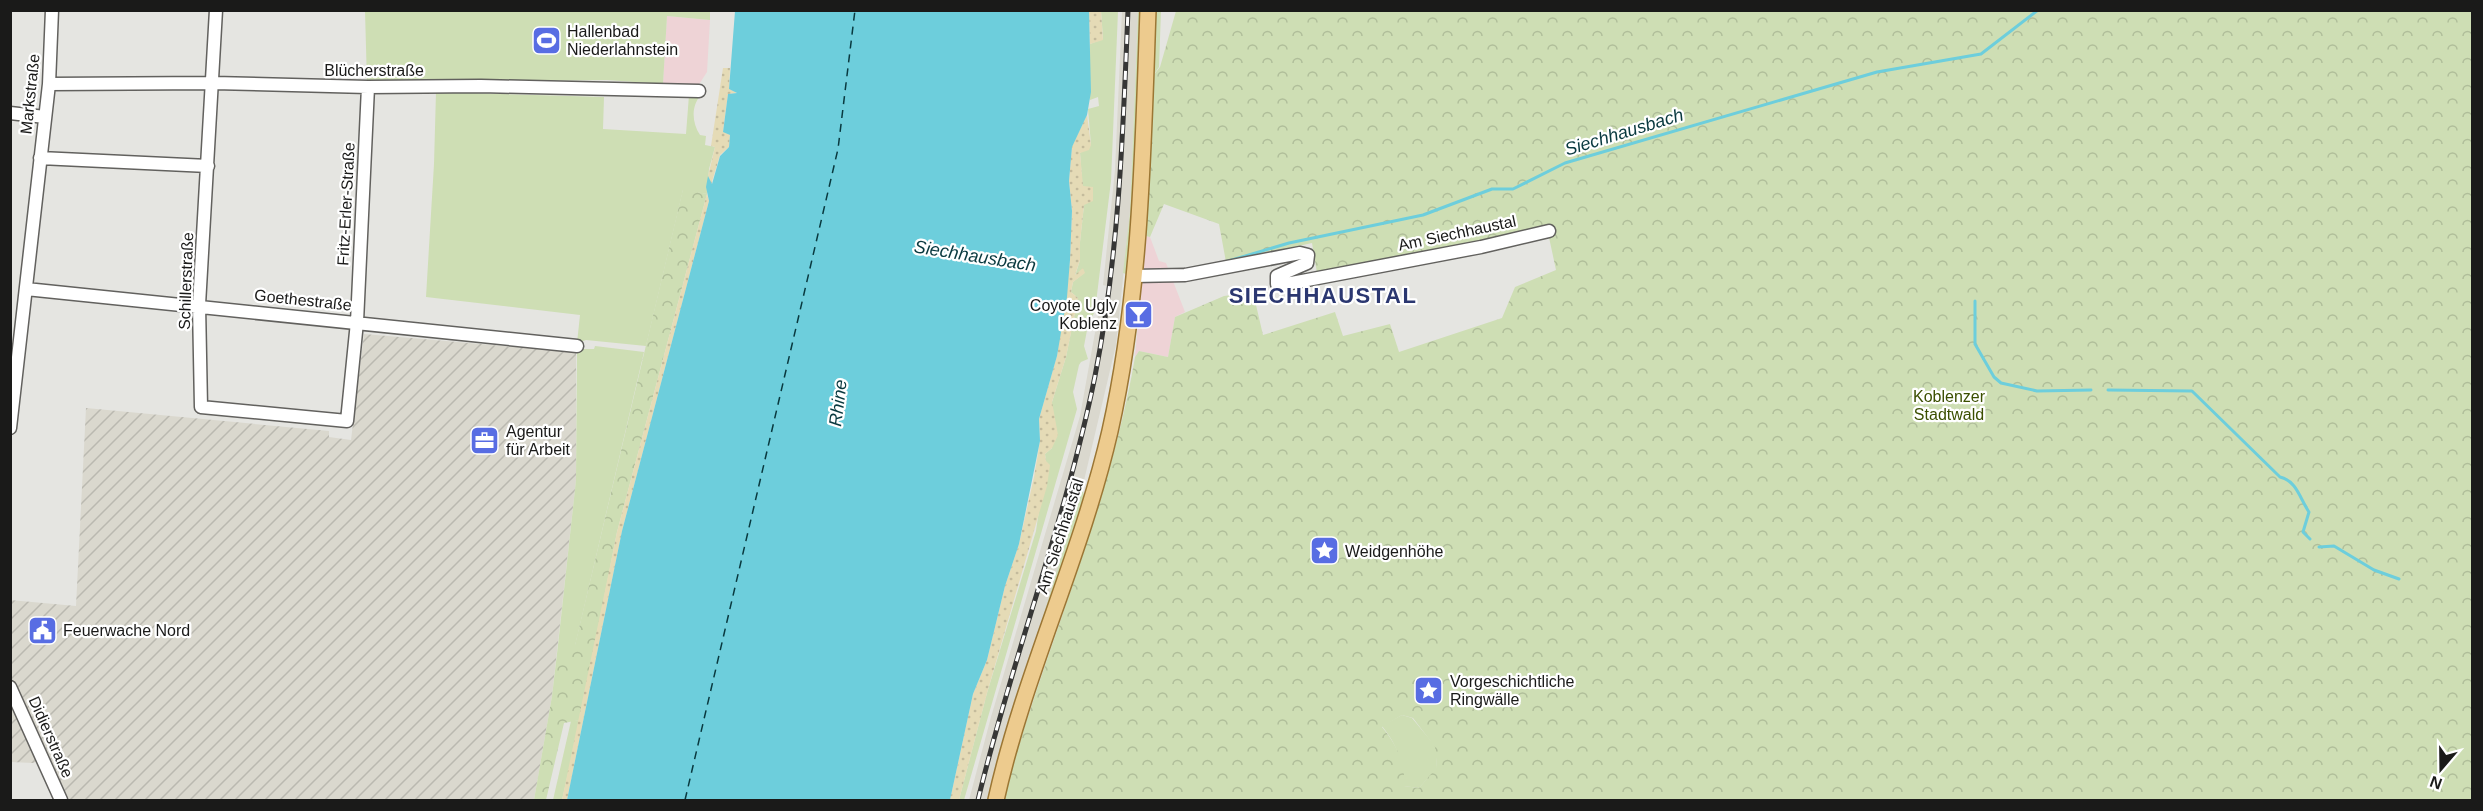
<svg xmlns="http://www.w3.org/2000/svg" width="2483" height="811" viewBox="0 0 2483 811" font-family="Helvetica,sans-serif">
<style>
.commercial{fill:#eed3d6}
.industrial{fill:url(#industrial-furrows)}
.built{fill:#dad8ce}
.green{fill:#cedeb4}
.forest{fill:url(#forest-crowns);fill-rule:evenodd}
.sand{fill:url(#sand-dots)}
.water{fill:#6dcedc}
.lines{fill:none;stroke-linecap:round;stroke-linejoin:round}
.stream{stroke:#6dcedc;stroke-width:3}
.ferry{stroke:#09393f;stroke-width:1.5;stroke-dasharray:8 6;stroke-linecap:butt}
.minor-casing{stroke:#62615e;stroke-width:15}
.major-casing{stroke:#9b7634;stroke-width:18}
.minor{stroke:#fff;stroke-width:12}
.major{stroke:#edcb8e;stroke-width:15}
.rail-casing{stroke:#373736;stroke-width:5}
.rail{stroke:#fff;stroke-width:3;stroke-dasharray:9;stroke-linecap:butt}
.labels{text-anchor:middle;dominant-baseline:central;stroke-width:4.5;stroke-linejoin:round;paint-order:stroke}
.poi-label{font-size:16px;fill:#1a1a19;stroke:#fff;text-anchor:start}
.street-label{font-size:16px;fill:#1a1a19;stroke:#fff}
.park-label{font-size:16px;fill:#3b4f00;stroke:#fff}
.water-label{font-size:18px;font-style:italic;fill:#09393f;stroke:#fff}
.district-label{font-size:22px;font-weight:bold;letter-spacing:1.5px;fill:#2b3770;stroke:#fff}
</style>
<defs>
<pattern id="industrial-furrows" width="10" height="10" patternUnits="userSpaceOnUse" patternTransform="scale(1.5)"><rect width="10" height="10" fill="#dad8ce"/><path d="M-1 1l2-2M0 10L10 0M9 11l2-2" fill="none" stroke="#bab9b0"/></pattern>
<pattern id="forest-crowns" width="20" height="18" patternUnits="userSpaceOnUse" patternTransform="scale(1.5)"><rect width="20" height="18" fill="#cedeb4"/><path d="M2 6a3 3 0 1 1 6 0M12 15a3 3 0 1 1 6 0" fill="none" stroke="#b0be9a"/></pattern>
<pattern id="sand-dots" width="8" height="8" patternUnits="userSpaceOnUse" patternTransform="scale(1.5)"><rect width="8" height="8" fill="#e5dbb6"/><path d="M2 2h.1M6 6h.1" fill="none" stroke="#c4bb9c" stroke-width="1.8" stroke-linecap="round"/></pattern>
</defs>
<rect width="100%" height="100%" fill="#e5e5e1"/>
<path class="commercial" d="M 667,16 L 710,20 L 707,72 L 698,86 L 663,84 Z
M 1146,236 L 1150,237 L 1159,261 L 1166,263 L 1185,312 L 1175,317 L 1168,357 L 1139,351 L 1135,357 Z"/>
<path class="industrial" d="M 364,334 L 576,352 L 576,480 L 552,696 L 534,800 L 69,800 L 48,758 L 33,763 L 11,762 L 10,600 L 76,606 L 86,408 L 329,431 L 329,437 L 351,440 Z"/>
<path class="built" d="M 1122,11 L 1138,11 L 1130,212 L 1116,345 L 1082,489 L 989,800 L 969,800 L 991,717 L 1080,416 L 1101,299 L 1105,299 L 1107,286 L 1103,285 L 1115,170 Z"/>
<path class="green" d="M 365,11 L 710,11 L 710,20 L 667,16 L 663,84 L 607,80 L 367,83 Z
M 1101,11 L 1118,11 L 1111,181 L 1095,311 L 1088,325 L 1084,346 L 1088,359 L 1081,362 L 1079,365 L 1073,392 L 1077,409 L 964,800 L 959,800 L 987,693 L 1036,531 L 1046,462 L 1045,454 L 1052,448 L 1052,402 L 1066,357 L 1078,298 L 1071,292 L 1073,282 L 1084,273 L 1075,276 L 1080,260 L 1080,242 L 1084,205 L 1080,153 L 1091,145 L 1088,109 L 1099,106 L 1098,97 L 1090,100 L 1090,44 L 1103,39 Z
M 1138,11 L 1143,11 L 1129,275 L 1123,273 L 1130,212 Z
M 1153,11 L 1161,11 L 1159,67 L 1152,77 Z
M 436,92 L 604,97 L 603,129 L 686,134 L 689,95 L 700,96 C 691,107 692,123 700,135 L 706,136 L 705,145 L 715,147 L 709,169 L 707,194 L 683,190 L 646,346 L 586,340 L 577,343 L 580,315 L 426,297 L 434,164 Z
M 595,346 L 644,352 L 575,646 L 558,645 L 576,480 L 577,349 L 594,349 Z
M 1082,489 L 1086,501 L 1015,709 Z
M 1402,715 L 1412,718 L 1436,747 L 1437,768 L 1419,788 L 1403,786 C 1402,761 1398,746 1382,726 Z
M 580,720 L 562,800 L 553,800 L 571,721 Z"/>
<path class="forest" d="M 1176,11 L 2472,11 L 2472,800 L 1003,800 C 1043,652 1109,510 1135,357 L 1139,351 L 1168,357 L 1175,317 L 1224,296 L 1253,292 L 1263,335 L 1335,312 L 1343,336 L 1390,324 L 1399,352 L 1502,318 L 1515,287 L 1556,270 L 1547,228 L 1317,273 L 1312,243 L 1226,262 L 1219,224 L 1164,204 L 1150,237 L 1146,236 L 1152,77 L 1160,67 ZM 1402,715 L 1413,718 L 1435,747 L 1437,767 L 1419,788 L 1404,786 C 1406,763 1396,744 1382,727 Z
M 683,189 L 707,194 L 617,532 L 580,720 L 564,723 L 546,800 L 534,800 L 552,696 L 558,645 L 575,645 Z"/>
<path class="sand" d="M 1089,11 L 1101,11 L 1103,40 L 1090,44 Z
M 723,68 L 730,68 L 729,89 L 737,93 L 728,94 L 723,131 L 730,135 L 729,147 L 720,155 L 711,185 L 708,176 L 715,147 L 711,146 Z
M 1087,115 L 1091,145 L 1089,150 L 1080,153 L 1083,186 L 1093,187 L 1093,201 L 1084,205 L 1080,242 L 1080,260 L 1075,275 L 1083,268 L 1085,273 L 1073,282 L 1071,292 L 1078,298 L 1066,357 L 1052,402 L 1058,435 L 1052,448 L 1045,454 L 1046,461 L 1050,465 L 1047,486 L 987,693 L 959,800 L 950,800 L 973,694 L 987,660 L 1005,586 L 1019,544 L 1034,477 L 1040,441 L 1039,419 L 1057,356 L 1070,260 L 1072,211 L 1069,181 L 1072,146 Z
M 707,194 L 709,201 L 622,531 L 567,800 L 562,800 L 617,532 Z"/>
<path class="water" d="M 735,11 L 1089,11 L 1091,92 L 1087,115 L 1072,147 L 1069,181 L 1072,211 L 1070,260 L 1067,297 L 1057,356 L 1039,419 L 1040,441 L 1019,544 L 1005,586 L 987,660 L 973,694 L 950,800 L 567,800 L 622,531 L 709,201 L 706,187 L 708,176 L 712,184 L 720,156 L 729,147 L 730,135 L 723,132 L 728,94 L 737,93 L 729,89 Z"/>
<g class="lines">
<path class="stream" d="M 1225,262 L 1289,243 L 1423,215 L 1492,189 L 1513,189 L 1565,163 L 1877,72 L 1981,54 L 2038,10
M 1975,301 L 1975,344 L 1994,377 L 2001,383 L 2037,391 L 2091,390
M 2108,390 L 2192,391 L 2280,477 C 2297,481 2300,499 2309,512 L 2303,532 L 2310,539
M 2319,547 L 2334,546 L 2374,570 L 2399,579"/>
<path class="ferry" d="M 685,800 L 838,149 L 855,10"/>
<defs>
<path id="minor" d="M 216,10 L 199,305 L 201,407 L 347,421 L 357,322 L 368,87
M 49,84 L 214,83 L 368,87 L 481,86 L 699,91
M 10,113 L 45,117
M 40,158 L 208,166
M 1134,276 L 1185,275 L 1300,253 L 1308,255 L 1307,263 L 1277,276 L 1277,284 L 1281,285 L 1481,247 L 1549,231
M 26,289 L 577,346
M 10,428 L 49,84 L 52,10
M 10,687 L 61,800"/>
<path id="major" d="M 996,800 C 1024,674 1081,557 1110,431 C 1141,293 1143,151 1148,10"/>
</defs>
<use href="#minor" class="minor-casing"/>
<use href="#major" class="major-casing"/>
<use href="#minor" class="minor"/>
<use href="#major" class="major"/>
<defs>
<path id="rail" d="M 978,800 C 1012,658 1066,520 1095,376 C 1119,255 1123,133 1128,10"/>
</defs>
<use href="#rail" class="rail-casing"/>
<use href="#rail" class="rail"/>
</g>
<defs>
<symbol id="stadium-square" viewBox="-11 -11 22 22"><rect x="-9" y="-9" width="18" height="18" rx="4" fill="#586de3" stroke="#fff"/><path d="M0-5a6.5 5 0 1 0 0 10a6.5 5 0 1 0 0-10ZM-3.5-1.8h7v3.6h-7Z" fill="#fff"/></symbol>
<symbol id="bar-square" viewBox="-11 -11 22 22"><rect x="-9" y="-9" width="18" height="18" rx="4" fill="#586de3" stroke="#fff"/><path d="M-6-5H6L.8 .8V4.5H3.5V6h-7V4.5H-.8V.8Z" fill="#fff"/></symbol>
<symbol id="office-square" viewBox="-11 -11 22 22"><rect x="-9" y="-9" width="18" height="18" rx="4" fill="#586de3" stroke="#fff"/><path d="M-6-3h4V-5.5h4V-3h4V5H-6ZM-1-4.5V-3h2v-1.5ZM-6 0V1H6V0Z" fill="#fff"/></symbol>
<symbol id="sight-square" viewBox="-11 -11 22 22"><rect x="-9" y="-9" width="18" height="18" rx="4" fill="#586de3" stroke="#fff"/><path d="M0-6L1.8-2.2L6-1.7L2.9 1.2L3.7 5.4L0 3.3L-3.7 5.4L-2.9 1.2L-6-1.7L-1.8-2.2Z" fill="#fff"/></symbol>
<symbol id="civic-square" viewBox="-11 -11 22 22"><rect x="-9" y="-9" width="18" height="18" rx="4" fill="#586de3" stroke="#fff"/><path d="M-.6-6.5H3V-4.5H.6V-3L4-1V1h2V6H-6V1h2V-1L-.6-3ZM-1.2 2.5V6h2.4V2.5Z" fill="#fff"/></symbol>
</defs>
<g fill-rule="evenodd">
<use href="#stadium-square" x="530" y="24" width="33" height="33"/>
<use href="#bar-square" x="1122" y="298" width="33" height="33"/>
<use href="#office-square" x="468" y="424" width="33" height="33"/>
<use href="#sight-square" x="1308" y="534" width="33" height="33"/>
<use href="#civic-square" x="26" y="614" width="33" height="33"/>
<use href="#sight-square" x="1412" y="674" width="33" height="33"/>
</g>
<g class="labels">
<g class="poi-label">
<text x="567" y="31">Hallenbad<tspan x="567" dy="18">Niederlahnstein</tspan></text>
<text x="1117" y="305" text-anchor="end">Coyote Ugly<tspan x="1117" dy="18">Koblenz</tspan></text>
<text x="506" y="431">Agentur<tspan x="506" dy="18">für Arbeit</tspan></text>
<text x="1345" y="551">Weidgenhöhe</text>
<text x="63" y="630">Feuerwache Nord</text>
<text x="1450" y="681">Vorgeschichtliche<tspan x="1450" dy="18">Ringwälle</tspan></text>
</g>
<g class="street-label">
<text x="374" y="70">Blücherstraße</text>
<text transform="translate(30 94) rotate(-84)">Markstraße</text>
<text transform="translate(346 204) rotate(-87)">Fritz-Erler-Straße</text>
<text transform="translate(1457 233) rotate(-12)">Am Siechhaustal</text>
<text transform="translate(186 281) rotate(-88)">Schillerstraße</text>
<text transform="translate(303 300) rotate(6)">Goethestraße</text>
<text transform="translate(1060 536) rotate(-72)">Am Siechhaustal</text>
<text transform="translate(51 737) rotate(66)">Didierstraße</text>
</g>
<g class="park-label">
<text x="1949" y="396">Koblenzer<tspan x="1949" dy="18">Stadtwald</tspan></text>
</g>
<g class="water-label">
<text transform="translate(1624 132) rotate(-17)">Siechhausbach</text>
<text transform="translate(975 256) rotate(9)">Siechhausbach</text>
<text transform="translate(838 403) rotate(-83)">Rhine</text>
</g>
<g class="district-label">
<text x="1323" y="295">SIECHHAUSTAL</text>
</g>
</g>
<rect width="2483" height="811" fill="none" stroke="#1a1a19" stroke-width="24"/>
<g transform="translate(2441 769) rotate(200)" stroke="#ffffff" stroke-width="4.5" paint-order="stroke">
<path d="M0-4.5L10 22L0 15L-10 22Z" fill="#1a1a19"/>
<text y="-9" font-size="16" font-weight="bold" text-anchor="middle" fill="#1a1a19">N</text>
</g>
</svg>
